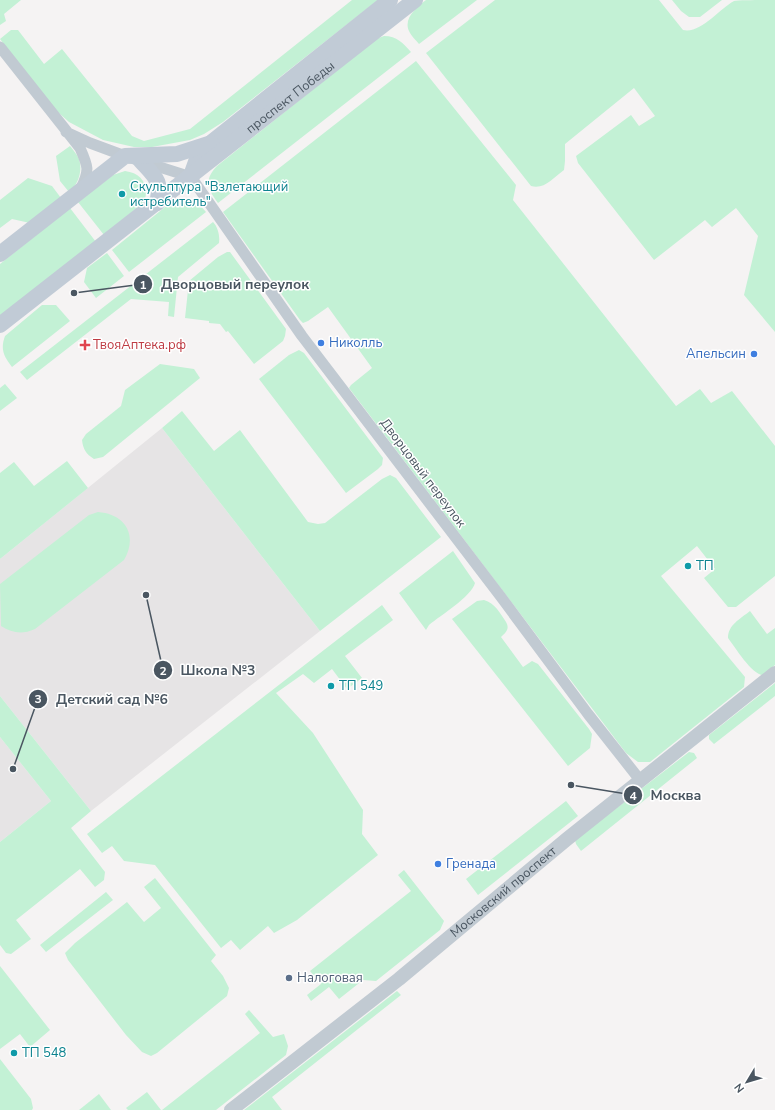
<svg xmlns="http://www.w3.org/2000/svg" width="775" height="1110" viewBox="0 0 775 1110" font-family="'Nunito Sans',sans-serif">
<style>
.education{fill:#e6e4e5}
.green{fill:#c3f1d5}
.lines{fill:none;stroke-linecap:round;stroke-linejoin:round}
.minor{stroke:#c1cad2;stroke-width:11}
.tertiary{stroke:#c1cad2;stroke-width:14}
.secondary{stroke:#c1cbd6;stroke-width:16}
.culture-dot{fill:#0f9aa8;stroke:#fff;stroke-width:1.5}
.shop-dot{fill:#3f7fe0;stroke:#fff;stroke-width:1.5}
.health-dot{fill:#e0444e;stroke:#fff;stroke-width:1.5}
.service-dot{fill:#5c6f8a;stroke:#fff;stroke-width:1.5}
.labels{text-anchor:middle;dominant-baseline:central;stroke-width:3;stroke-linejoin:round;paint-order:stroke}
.street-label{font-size:13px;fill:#4a5661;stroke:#fff}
.culture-label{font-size:13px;fill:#0d838f;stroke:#fff;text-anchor:start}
.shop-label{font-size:13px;fill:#366cbe;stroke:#fff;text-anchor:start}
.health-label{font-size:13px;fill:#be3a42;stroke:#fff;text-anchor:start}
.service-label{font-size:13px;fill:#4e5e75;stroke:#fff;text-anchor:start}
.leader{fill:none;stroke:#4a5661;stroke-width:1.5}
.callout-dot{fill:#4a5661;stroke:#fff;stroke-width:1.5}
.mark-label{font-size:12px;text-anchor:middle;font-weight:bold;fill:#fff}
.callout-label{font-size:14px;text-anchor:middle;font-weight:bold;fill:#4a5661;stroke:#fff;stroke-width:3;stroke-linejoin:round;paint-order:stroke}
</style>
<rect width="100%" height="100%" fill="#f5f3f3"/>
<path class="education" d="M 162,428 L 320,631 L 91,811 L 0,696 L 0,559 Z
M 0,737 L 51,801 L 0,842 Z"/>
<path class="green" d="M 0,0 L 21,0 L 4,14 L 6,21 L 0,25 Z
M 352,0 L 378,0 L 223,122 L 204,134 L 190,140 L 152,147 L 134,147 L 103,140 L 69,122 L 51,106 L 0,39 L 11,30 L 18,30 L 44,64 L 62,49 L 132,136 L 144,141 L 190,129 Z
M 426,0 L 477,0 L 419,44 C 416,40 411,36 409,31 C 403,18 417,7 426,0 Z
M 495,0 L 659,0 L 683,30 C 701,34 719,9 734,1 C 739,0 767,0 775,0 L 775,332 L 744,295 L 758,236 L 736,208 L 712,227 L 705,220 L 654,260 L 578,163 L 576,156 L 631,115 L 639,126 L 655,116 L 634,88 L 565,144 L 565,161 L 564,170 C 553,178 544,190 531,186 L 426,53 Z
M 672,0 L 722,0 L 700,17 L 689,17 L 681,11 Z
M 384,36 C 397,36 403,43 411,52 L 218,203 C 207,188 204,180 217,166 L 366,47 L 376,39 Z
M 416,61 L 516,185 L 513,200 L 676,406 L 700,389 L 711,403 L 732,391 L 775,446 L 775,576 L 736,607 L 728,607 L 704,578 L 715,569 L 697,546 L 661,576 L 745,677 L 744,687 L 650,762 L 638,762 L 626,753 L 349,388 L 351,385 L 372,368 L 328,307 L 308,321 L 303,323 L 300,320 L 223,212 Z
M 70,146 C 73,150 77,154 79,159 C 83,171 78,185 69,192 L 60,181 L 56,156 Z
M 125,171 C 142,173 150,186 144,202 L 104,235 L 78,202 L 113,175 Z
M 28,178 L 52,186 L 61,198 L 30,223 L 12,219 L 0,228 L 0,200 Z
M 182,198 C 193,198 199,204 206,212 L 129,272 L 112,250 L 170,203 L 177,199 Z
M 70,208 L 96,242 L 0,317 L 0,264 Z
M 213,222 C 218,227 220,236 219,243 L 178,277 L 174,317 L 168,316 L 169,302 L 131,299 L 27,380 L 20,372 Z
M 227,252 L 230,252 L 286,329 L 285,336 L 283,341 L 254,364 L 228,331 L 226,332 L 220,324 L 209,323 L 209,321 L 185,318 L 189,281 L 218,257 Z
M 107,253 L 124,276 L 96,298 L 84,282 L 87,268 Z
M 42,305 L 56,305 L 70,321 L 12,367 C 4,356 0,350 5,336 Z
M 299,350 L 304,353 L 383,458 L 382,465 L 378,469 L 346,493 L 259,379 L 289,355 Z
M 160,364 L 194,369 L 200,378 L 103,457 L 94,459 C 86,454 83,449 82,440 L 86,434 L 121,406 L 125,390 Z
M 5,384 L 17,398 L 0,411 L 0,388 Z
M 182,411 L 214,451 L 240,430 L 308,522 L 318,524 L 325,523 L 382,479 L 390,475 L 396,478 L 441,537 L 320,631 L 162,428 Z
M 67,461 L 88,488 L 0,559 L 0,473 L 14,462 L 34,486 Z
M 98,512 C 126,514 138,536 124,560 L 35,629 C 22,635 12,633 1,626 L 0,584 L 89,515 Z
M 453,551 L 475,583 C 471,597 441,615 429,625 L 426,630 L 399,593 Z
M 484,600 C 495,603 500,613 506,622 C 510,629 506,632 501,637 L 523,667 L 532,661 L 538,664 L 589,729 L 592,734 L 590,748 L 568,766 L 452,619 L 477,601 Z
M 382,605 L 393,620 L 345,656 L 362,678 L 347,689 L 332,669 L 314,683 L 303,674 L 276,693 L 313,733 L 363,810 L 362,834 L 378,855 L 297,920 L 274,933 L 268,926 L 240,950 L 231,940 L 221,948 L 155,865 L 124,861 L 112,846 L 102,853 L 87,834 Z
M 750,611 L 767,634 L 775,628 L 775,665 L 763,675 C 752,675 735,647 728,638 C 728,625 740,619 750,611 Z
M 775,683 L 775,696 L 714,744 L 709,739 L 709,735 Z
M 0,696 L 91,811 L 71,828 L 105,872 L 104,880 L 95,887 L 80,869 L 16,920 L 31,939 L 11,954 L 6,953 L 0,945 L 0,842 L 51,801 L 0,737 Z
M 689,752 L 694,753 L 697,758 L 581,851 L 576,844 L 575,840 Z
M 566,801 L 578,816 L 478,895 L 466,879 Z
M 404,870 L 444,921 L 440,930 L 376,981 L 363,980 L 339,999 L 329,987 L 311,1001 L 307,995 L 321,984 L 310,971 L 411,891 L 398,875 Z
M 155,878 L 216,955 L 211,961 L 223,976 L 229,988 L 227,996 L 157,1053 L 151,1056 L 142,1052 L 126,1035 L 68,960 L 65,953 L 75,943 L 127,902 L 144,922 L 161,908 L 144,887 Z
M 106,892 L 113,900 L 46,952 L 40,945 Z
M 0,966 L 50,1030 L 30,1047 L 20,1034 L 0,1049 Z
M 397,991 L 401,995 L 272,1097 L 282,1110 L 244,1110 Z
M 249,1010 L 273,1037 L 284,1034 L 288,1046 L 286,1055 L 216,1110 L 162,1110 L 260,1033 L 245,1014 Z
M 0,1059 L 31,1099 L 33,1108 L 32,1110 L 0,1110 Z
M 147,1092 L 161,1110 L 128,1110 L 126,1108 Z
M 99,1094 L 111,1110 L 79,1110 Z"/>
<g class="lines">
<path class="minor" d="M 0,47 L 80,148 C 88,166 90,170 81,188
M 66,132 L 90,143 L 125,156 L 191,177 L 302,336 L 501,597 L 588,714 L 640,780"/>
<path class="tertiary" id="s1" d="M 231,1110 L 399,979 L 567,839 L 775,673"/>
<g class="secondary">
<path d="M 140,160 C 154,176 163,180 157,203"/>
<path d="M 192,173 L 197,159 L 212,142 L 390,0"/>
<path d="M 0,254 L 125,156 L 177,154 L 211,143"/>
<path id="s2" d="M 0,325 L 415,0"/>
</g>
</g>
<g class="culture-dot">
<circle cx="122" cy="194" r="4"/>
<circle cx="688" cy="566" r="4"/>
<circle cx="331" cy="686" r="4"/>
<circle cx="14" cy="1053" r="4"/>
</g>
<g class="shop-dot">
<circle cx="321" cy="343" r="4"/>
<circle cx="754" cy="354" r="4"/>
<circle cx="438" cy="864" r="4"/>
</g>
<path class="health-dot" d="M83 339h4v4h4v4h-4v4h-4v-4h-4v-4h4z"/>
<circle class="service-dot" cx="289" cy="978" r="4"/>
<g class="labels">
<g class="street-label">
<text stroke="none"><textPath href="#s2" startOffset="369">проспект Победы</textPath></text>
<text transform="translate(423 473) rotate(53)">Дворцовый переулок</text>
<text stroke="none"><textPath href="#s1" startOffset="349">Московский проспект</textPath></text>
</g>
<g class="culture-label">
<text x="130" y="187">Скульптура "Взлетающий<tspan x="130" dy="15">истребитель"</tspan></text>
<text x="696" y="566">ТП</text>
<text x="339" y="686">ТП 549</text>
<text x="22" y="1053">ТП 548</text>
</g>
<g class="shop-label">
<text x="329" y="343">Николль</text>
<text x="746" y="354" text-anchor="end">Апельсин</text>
<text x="446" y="864">Гренада</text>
</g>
<g class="health-label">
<text x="93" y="345">ТвояАптека.рф</text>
</g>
<g class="service-label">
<text x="297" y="978">Налоговая</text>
</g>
</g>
<path class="leader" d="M74 293L143 284M146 595L163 670M13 769L38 699M571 785L633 795"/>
<g class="callout-dot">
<circle cx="74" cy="293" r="4"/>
<circle cx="146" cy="595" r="4"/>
<circle cx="13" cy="769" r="4"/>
<circle cx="571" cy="785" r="4"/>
<circle cx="143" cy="284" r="10"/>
<circle cx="163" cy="670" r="10"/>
<circle cx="38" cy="699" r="10"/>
<circle cx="633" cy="795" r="10"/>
</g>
<g class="mark-label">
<text x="143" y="289">1</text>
<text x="163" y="675">2</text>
<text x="38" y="703">3</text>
<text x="633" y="800">4</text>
</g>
<g class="callout-label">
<text x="235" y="289">Дворцовый переулок</text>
<text x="218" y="675">Школа №3</text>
<text x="112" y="704">Детский сад №6</text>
<text x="676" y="800">Москва</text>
</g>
<g transform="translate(747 1082) rotate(232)" stroke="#ffffff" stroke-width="3" paint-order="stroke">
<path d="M0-3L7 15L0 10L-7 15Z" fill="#4a5661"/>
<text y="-6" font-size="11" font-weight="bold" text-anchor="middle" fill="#4a5661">N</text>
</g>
</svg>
